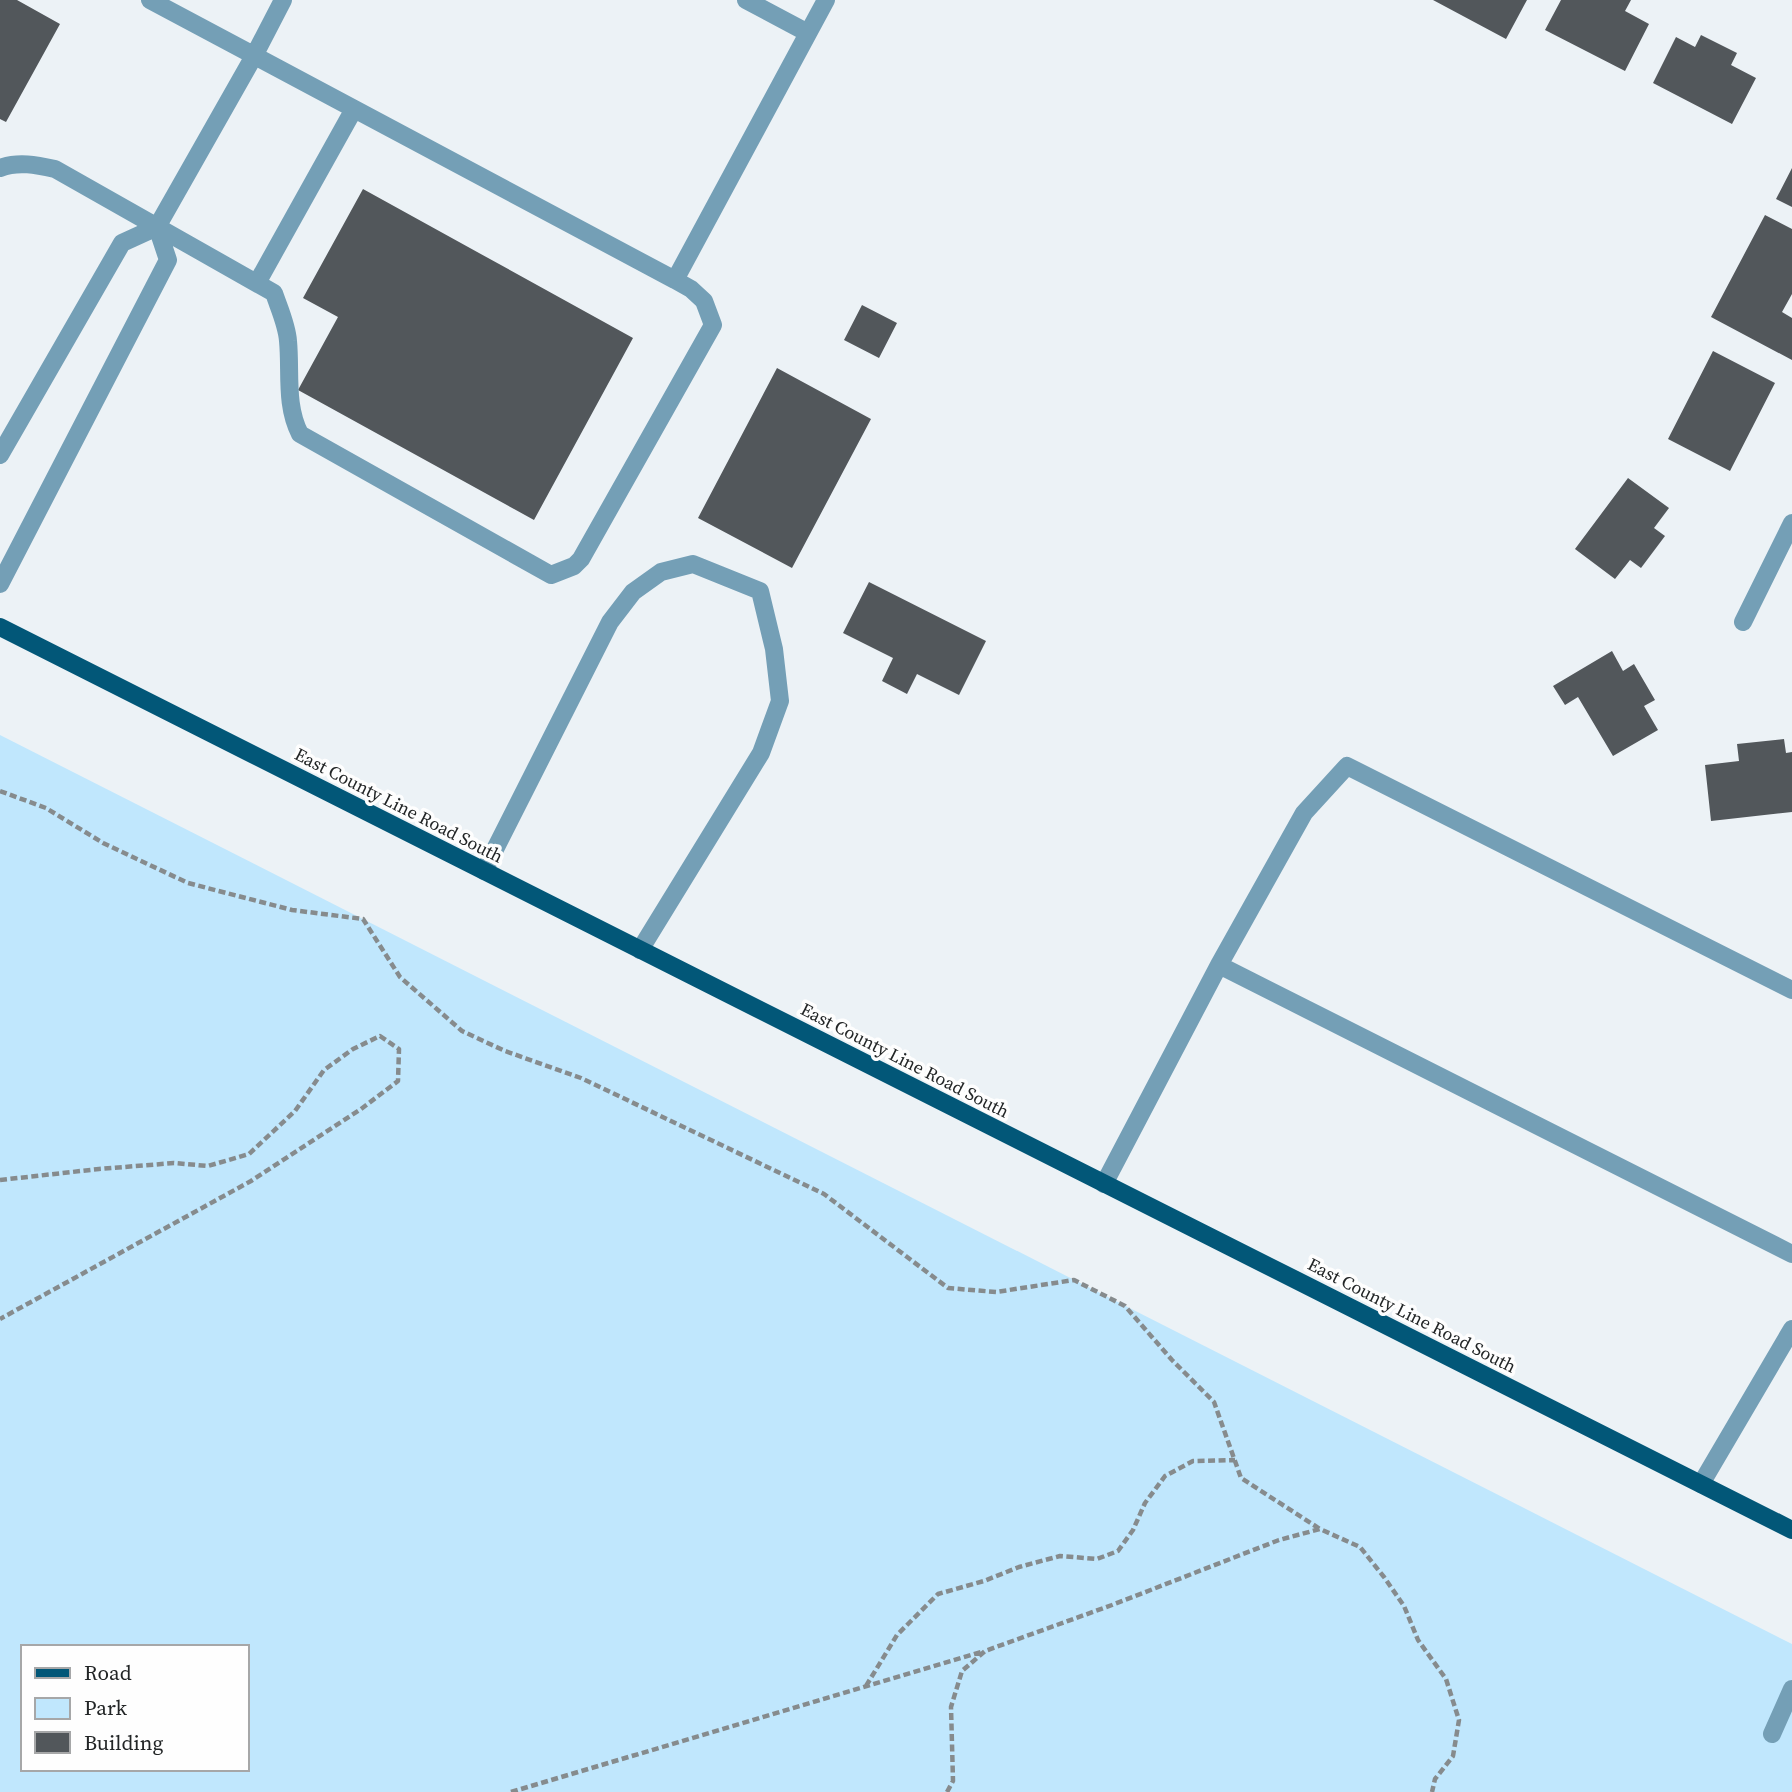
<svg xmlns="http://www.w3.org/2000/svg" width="1792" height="1792" viewBox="0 0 1792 1792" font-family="'Source Serif 4',serif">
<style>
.green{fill:#c0e7fd;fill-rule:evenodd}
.building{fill:#52575b}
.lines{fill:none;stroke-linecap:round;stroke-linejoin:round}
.path{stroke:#868b8d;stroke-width:4.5;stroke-dasharray:7 3.5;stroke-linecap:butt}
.service{stroke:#749fb6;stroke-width:18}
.minor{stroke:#749fb6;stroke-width:18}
.primary{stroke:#025778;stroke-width:18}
.labels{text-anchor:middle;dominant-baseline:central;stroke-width:7;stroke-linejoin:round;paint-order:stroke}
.street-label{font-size:18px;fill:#222526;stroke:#fefefe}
</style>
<rect width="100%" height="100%" fill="#ecf2f6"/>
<path class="green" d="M 0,735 L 1792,1644 L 1792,1792 L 0,1792 ZM 23,1647 L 247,1647 L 247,1769 L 23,1769 Z"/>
<path class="building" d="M 0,0 L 17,0 L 60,24 L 6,122 L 0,119 Z
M 1433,0 L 1527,0 L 1506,39 Z
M 1561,0 L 1631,0 L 1625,11 L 1649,24 L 1625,71 L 1545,30 Z
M 1701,35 L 1737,53 L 1731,65 L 1756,78 L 1732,124 L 1653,83 L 1676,37 L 1695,47 Z
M 1792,168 L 1792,207 L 1776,199 Z
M 363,189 L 633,338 L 534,520 L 298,390 L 338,317 L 303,298 Z
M 1765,215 L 1792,229 L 1792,294 L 1782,312 L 1792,318 L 1792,360 L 1711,317 Z
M 862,305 L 897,323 L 879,358 L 844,340 Z
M 1713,351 L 1775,383 L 1730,471 L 1668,439 Z
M 777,368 L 871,419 L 792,568 L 698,518 Z
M 1628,478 L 1669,508 L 1654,528 L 1665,536 L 1641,568 L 1630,560 L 1615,579 L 1575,549 Z
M 869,582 L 986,641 L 959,695 L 917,674 L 907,694 L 882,681 L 893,658 L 843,633 Z
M 1612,651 L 1623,671 L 1634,664 L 1655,700 L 1644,706 L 1658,730 L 1613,756 L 1578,697 L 1565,705 L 1553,686 Z
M 1784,739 L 1786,753 L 1792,752 L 1792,812 L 1711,821 L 1705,765 L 1739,761 L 1737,744 Z"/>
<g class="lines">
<path class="path" d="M 0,791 L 46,808 L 103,843 L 188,883 L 292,910 L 363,919 L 400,977 L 462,1031 L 505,1051 L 581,1078 L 824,1194 L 948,1288 L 996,1292 L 1074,1280 L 1125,1306 L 1172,1360 L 1214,1402 L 1241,1478 L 1320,1529
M 0,1180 L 99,1169 L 174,1163 L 208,1166 L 249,1154 L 295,1111 L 324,1070 L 353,1049 L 380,1036 L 399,1049 L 398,1081 L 361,1109 L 251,1181 L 0,1319
M 866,1686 L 897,1635 L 938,1594 L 984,1581 L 1019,1567 L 1060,1556 L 1097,1559 L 1118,1551 L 1133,1530 L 1145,1503 L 1165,1476 L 1193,1461 L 1235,1460
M 511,1792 L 981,1652
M 947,1792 L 953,1781 L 951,1707 L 962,1671 L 985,1651 L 1112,1605 L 1279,1540 L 1320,1529 L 1360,1547 L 1384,1577 L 1404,1606 L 1418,1640 L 1446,1679 L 1459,1720 L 1453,1756 L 1435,1779 L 1432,1792"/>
<path class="service" d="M 746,0 L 808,33
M 0,168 C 18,161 37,165 55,169 L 274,293 C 279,308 287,325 288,341 C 291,372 285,405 300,434 L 551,575 L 574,566 L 581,559 L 713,325 L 704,301 L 691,289 L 675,280 L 150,0
M 675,280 L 826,0
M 257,283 L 354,109
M 0,455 L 122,243 L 157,227 L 254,56 L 283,0
M 0,584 L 168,260 L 157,227
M 484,871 L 610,622 L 633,592 L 661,572 L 693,564 L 760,591 L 774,649 L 780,701 L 761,753 L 640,950
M 1219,965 L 1304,813 L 1347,766 L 1792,990
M 1104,1184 L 1219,965 L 1792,1254
M 1701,1484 L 1792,1329
M 1772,1734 L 1792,1689"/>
<path class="minor" d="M 1743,622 L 1792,523"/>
<path class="primary" d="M 0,627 L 1792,1530"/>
</g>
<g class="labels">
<g class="street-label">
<text transform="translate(399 805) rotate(27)">East County Line Road South</text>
<text transform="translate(905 1060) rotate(27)">East County Line Road South</text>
<text transform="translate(1412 1315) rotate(27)">East County Line Road South</text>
</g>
</g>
<rect x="21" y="1645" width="228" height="126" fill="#fefefe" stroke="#a6a7a8" stroke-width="2"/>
<rect x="35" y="1668" width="35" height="10" fill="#025778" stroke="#a6a7a8" stroke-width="2"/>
<text x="84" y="1680" font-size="21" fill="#222526">Road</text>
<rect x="35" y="1698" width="35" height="21" fill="#c0e7fd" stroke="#a6a7a8" stroke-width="2"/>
<text x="84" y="1715" font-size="21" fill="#222526">Park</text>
<rect x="35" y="1732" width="35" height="21" fill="#52575b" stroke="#a6a7a8" stroke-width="2"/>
<text x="84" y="1750" font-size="21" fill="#222526">Building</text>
</svg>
